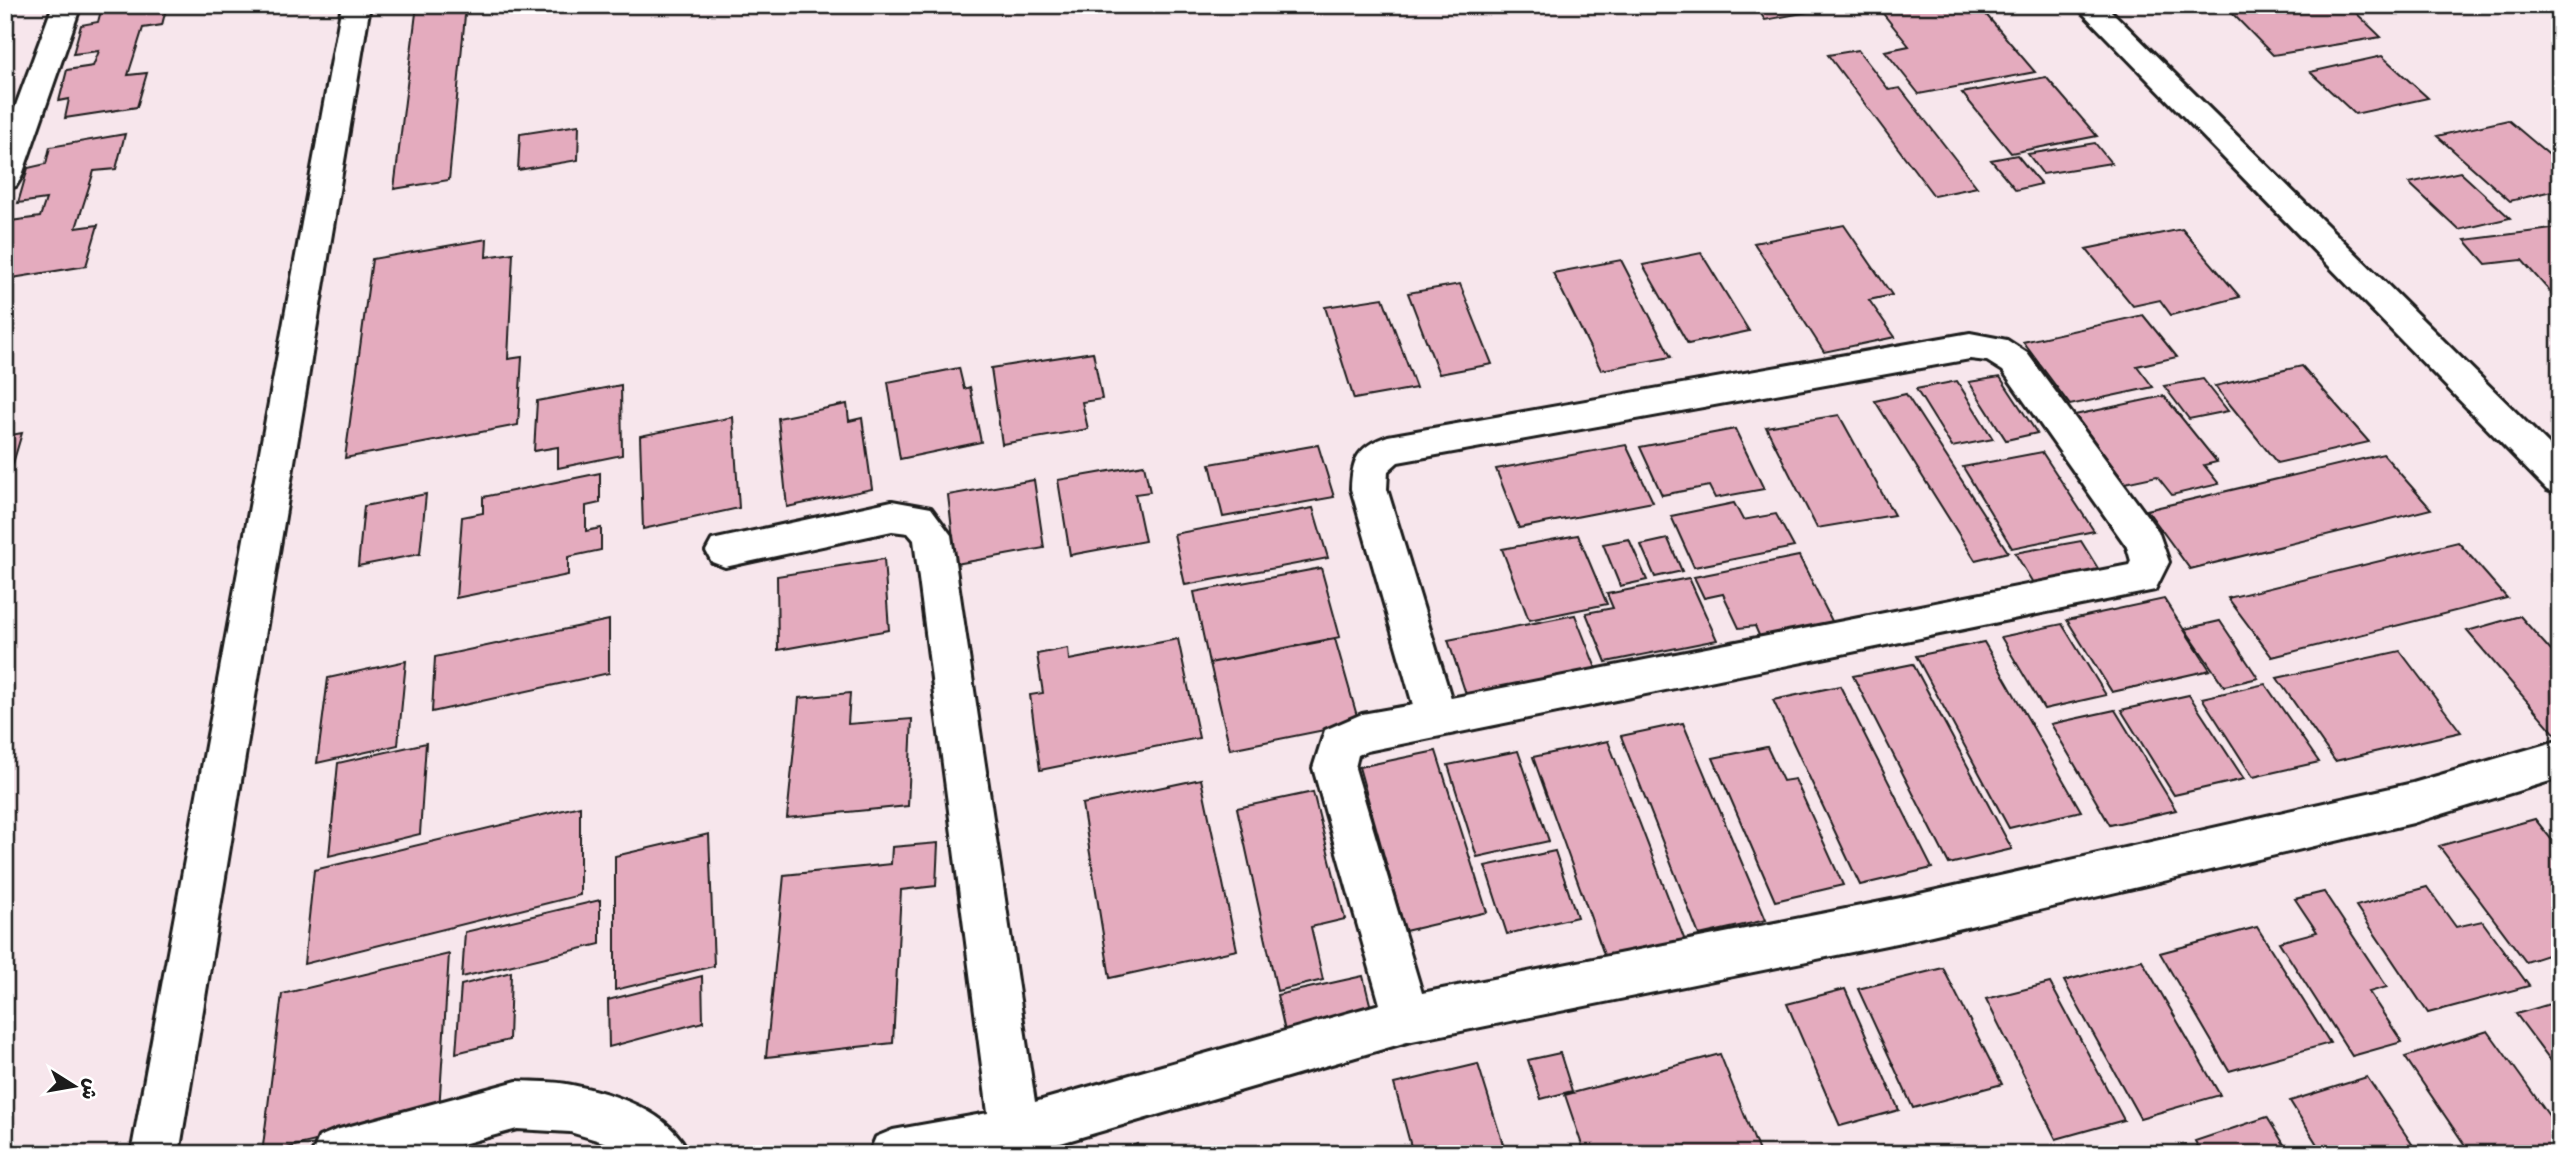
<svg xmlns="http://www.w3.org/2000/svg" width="2565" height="1159" viewBox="0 0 2565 1159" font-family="Kalam,'Playpen Sans Arabic',sans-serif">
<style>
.building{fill:#e4abbe;stroke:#1c1c1c;stroke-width:2}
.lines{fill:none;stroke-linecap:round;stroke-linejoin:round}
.minor-casing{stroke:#1c1c1c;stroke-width:6}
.minor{fill:#fff;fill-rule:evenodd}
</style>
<rect width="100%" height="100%" fill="#f7e6ec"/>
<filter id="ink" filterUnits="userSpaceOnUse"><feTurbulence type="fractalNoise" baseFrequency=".0143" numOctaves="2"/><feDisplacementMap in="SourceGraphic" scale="14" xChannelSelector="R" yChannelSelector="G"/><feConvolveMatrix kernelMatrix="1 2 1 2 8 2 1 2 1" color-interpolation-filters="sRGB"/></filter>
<g filter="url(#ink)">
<path class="building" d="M 112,5 L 167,5 L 162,25 L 143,28 L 128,75 L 147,73 L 137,107 L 65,118 L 69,99 L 59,101 L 67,70 L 93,66 L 99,51 L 73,54 L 81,25 L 98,22 L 102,7 Z
M 417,5 L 466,5 L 449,180 L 394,189 Z
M 1755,5 L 1846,5 L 1765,20 Z
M 1978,5 L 2035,72 L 1919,94 L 1885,51 L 1909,46 L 1877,6 Z
M 2224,5 L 2348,5 L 2381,37 L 2273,55 Z
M 1858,50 L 1889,90 L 1900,88 L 1977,187 L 1934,196 L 1828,55 Z
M 2382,56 L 2428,98 L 2355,114 L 2310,72 Z
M 2046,77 L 2097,136 L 2011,153 L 1962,93 Z
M 2508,120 L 2560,164 L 2560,189 L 2510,201 L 2437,136 Z
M 579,125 L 578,160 L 518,170 L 520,134 Z
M 125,134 L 116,169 L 94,171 L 76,228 L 98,225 L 86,266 L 6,279 L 12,256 L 5,258 L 5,244 L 11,221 L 40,217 L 46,199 L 18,203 L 28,168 L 46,164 L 50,147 Z
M 2095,143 L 2111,163 L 2043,174 L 2028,154 Z
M 2017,155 L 2041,184 L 2016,190 L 1991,160 Z
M 2460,172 L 2510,218 L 2459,230 L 2409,183 Z
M 1844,225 L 1892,295 L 1869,300 L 1895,337 L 1824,352 L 1754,243 Z
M 2560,228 L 2560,303 L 2522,260 L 2486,264 L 2465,240 Z
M 2182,229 L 2240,297 L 2171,315 L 2160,300 L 2133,306 L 2086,249 Z
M 487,239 L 486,257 L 513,253 L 508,359 L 522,357 L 518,425 L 345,458 L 372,259 Z
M 1701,253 L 1749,331 L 1688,344 L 1643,265 Z
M 1621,260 L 1671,357 L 1601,370 L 1553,273 Z
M 1460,284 L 1492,364 L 1439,374 L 1408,293 Z
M 1383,298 L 1416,388 L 1354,399 L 1325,307 Z
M 2143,315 L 2177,357 L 2137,366 L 2153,387 L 2070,405 L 2023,342 Z
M 1093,352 L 1102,399 L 1082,402 L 1088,429 L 1002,444 L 991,368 Z
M 2302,366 L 2369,442 L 2277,463 L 2215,386 Z
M 959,368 L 964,389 L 970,387 L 981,442 L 900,459 L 888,382 Z
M 2000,377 L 2037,433 L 2006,440 L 1969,382 Z
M 2203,379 L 2228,411 L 2189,419 L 2164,386 Z
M 1957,381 L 1993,439 L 1952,447 L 1916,389 Z
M 621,385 L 622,455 L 558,468 L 558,447 L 534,451 L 537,401 Z
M 1906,394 L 2008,552 L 1975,560 L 1875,401 Z
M 2164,396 L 2217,462 L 2204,465 L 2219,484 L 2172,495 L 2157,476 L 2125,483 L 2075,415 Z
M 847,404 L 849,421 L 862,418 L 872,489 L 787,507 L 778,418 Z
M 1839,415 L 1894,515 L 1817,528 L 1766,427 Z
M 733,417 L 739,508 L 643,529 L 640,436 Z
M 1735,429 L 1764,489 L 1715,498 L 1709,486 L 1662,495 L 1640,447 Z
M 22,433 L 6,487 L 5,487 L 5,436 Z
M 1318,445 L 1334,497 L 1223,517 L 1210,464 Z
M 1626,445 L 1653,502 L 1519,528 L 1496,469 Z
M 2042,452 L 2094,531 L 2012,548 L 1963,467 Z
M 2383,454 L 2431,509 L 2190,569 L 2147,510 Z
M 1144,465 L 1150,492 L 1135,494 L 1145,541 L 1070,555 L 1058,480 Z
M 600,473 L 600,503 L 586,506 L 586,531 L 601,528 L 601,550 L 568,557 L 568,575 L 456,598 L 462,517 L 483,513 L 483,497 Z
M 1034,480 L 1044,548 L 956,564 L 948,495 Z
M 426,494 L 420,554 L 358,566 L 364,506 Z
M 1734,503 L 1743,520 L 1776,514 L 1794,547 L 1694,567 L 1671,516 Z
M 1313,508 L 1328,558 L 1185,585 L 1174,534 Z
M 1578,535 L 1607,604 L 1529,620 L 1502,549 Z
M 1629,539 L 1647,580 L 1620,586 L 1603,544 Z
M 1668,539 L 1682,571 L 1655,577 L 1641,545 Z
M 2081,541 L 2099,570 L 2033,583 L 2015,553 Z
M 2458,542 L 2507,598 L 2272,657 L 2228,598 Z
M 1799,556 L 1834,625 L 1761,640 L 1755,626 L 1739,628 L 1723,594 L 1704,598 L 1694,577 Z
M 884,559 L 889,630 L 778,650 L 777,576 Z
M 1321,568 L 1340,637 L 1209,663 L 1194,592 Z
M 1689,578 L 1717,640 L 1606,662 L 1586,613 L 1613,608 L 1607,594 Z
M 2164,599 L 2210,670 L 2112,692 L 2067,620 Z
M 1575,615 L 1597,671 L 1467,697 L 1448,640 Z
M 2520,616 L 2560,661 L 2560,734 L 2556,735 L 2467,631 Z
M 609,620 L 609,673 L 432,712 L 435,657 Z
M 2220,621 L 2258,678 L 2224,686 L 2185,629 Z
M 2062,624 L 2106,695 L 2044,709 L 2001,637 Z
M 1178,639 L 1199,738 L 1040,770 L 1030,695 L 1043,693 L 1037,654 L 1068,648 L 1069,660 Z
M 1335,639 L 1359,723 L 1230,749 L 1210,663 Z
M 1984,642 L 2081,811 L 2009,828 L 1916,656 Z
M 2400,651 L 2461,732 L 2335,761 L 2277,678 Z
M 406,661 L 398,745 L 317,763 L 328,678 Z
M 1913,664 L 2012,849 L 1949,864 L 1853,676 Z
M 2265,684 L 2319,762 L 2253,777 L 2202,698 Z
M 1840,686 L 1932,868 L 1860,885 L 1773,700 Z
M 850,693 L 848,724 L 912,719 L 908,806 L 787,818 L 799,698 Z
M 2189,695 L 2244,779 L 2174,795 L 2121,710 Z
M 2115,710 L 2176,810 L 2110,825 L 2051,724 Z
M 1683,723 L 1766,920 L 1699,935 L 1621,736 Z
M 1608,741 L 1685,941 L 1606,960 L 1533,757 Z
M 426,743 L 420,834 L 329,856 L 338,763 Z
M 1767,747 L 1783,781 L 1795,779 L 1843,885 L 1775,901 L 1713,758 Z
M 1436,751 L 1487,912 L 1405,931 L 1359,767 Z
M 1518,751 L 1549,841 L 1477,857 L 1448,765 Z
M 1201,779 L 1237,950 L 1110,978 L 1082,804 Z
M 1313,792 L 1345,919 L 1311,927 L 1323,980 L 1277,991 L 1237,808 Z
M 580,806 L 580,895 L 304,964 L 314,870 Z
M 2535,819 L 2560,850 L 2560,951 L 2526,962 L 2439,846 Z
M 709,834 L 714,966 L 615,990 L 615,856 Z
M 938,843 L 936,886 L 901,890 L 893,1043 L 766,1057 L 784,875 L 891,864 L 892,847 Z
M 1555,851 L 1577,917 L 1507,934 L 1485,866 Z
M 2427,887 L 2456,927 L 2482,921 L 2529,986 L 2428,1013 L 2356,906 Z
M 2324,892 L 2387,987 L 2369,992 L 2402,1042 L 2352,1056 L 2279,942 L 2317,932 L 2295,899 Z
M 600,900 L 600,944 L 462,977 L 465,932 Z
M 2257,927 L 2330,1043 L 2229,1071 L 2160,953 Z
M 449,954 L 439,1111 L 262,1154 L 282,994 Z
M 2142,960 L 2220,1095 L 2140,1118 L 2064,981 Z
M 1943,968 L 2002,1084 L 1913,1108 L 1858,989 Z
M 511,972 L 509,1040 L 456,1053 L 461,985 Z
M 702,976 L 703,1022 L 609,1047 L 608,1000 Z
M 1363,976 L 1373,1016 L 1286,1036 L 1277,995 Z
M 2050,983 L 2124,1120 L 2056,1139 L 1986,999 Z
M 1845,989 L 1899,1110 L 1840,1126 L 1787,1004 Z
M 2560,1001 L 2560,1073 L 2516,1014 Z
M 2488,1031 L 2560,1131 L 2560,1154 L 2471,1154 L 2405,1057 Z
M 1560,1053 L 1572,1091 L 1541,1099 L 1528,1060 Z
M 1720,1054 L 1760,1154 L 1585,1154 L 1565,1095 Z
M 1478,1064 L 1506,1154 L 1413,1154 L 1394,1084 Z
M 2367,1077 L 2418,1153 L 2323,1154 L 2290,1101 Z
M 2267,1117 L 2290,1154 L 2202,1154 L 2195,1141 Z
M 1137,1144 L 1140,1154 L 1112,1154 Z"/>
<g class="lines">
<defs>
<path id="minor" d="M 53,5 L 81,5 L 21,178 L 16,186 L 5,189 L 5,135 Z
M 342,5 L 370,5 L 179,1154 L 131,1154 Z
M 2075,5 L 2105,5 L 2560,456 L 2560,495 L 2547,490 Z
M 1970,333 L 2007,340 L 2027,353 L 2158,531 L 2169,562 L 2155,590 L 1367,751 L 1358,755 L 1355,768 L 1422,993 L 1906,897 L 2413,783 L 2560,740 L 2560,778 L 2413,823 L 1906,941 L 1407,1042 L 1023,1154 L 869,1154 L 876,1137 L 893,1130 L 988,1113 L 914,540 L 908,533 L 892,531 L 725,567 L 712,562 L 706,551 L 712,540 L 892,501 L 931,508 L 951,535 L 1035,1102 L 1380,1004 L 1313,768 L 1325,730 L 1362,714 L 1413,705 L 1351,489 C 1352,459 1358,446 1388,436 ZM 1970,359 L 1987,361 L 2003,371 L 2127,547 L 2131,561 L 2129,565 L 1451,698 L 1387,489 L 1388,471 L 1398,462 Z
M 517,1081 C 535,1082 554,1081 572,1085 C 613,1093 672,1112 689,1154 L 624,1154 L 610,1144 L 570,1132 L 517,1129 L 426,1154 L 312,1154 L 319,1137 L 336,1130 Z"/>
</defs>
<use href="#minor" class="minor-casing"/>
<use href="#minor" class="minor"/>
</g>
</g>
<rect width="2565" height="1159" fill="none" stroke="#fff" stroke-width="28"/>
<rect x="14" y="14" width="2537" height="1131" fill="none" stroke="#1c1c1c" stroke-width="2.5" filter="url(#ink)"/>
<g transform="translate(74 1086) rotate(101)" stroke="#ffffff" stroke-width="5" paint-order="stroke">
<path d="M0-5L12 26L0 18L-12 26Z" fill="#1c1c1c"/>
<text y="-10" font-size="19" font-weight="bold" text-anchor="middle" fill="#1c1c1c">ش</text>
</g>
</svg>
